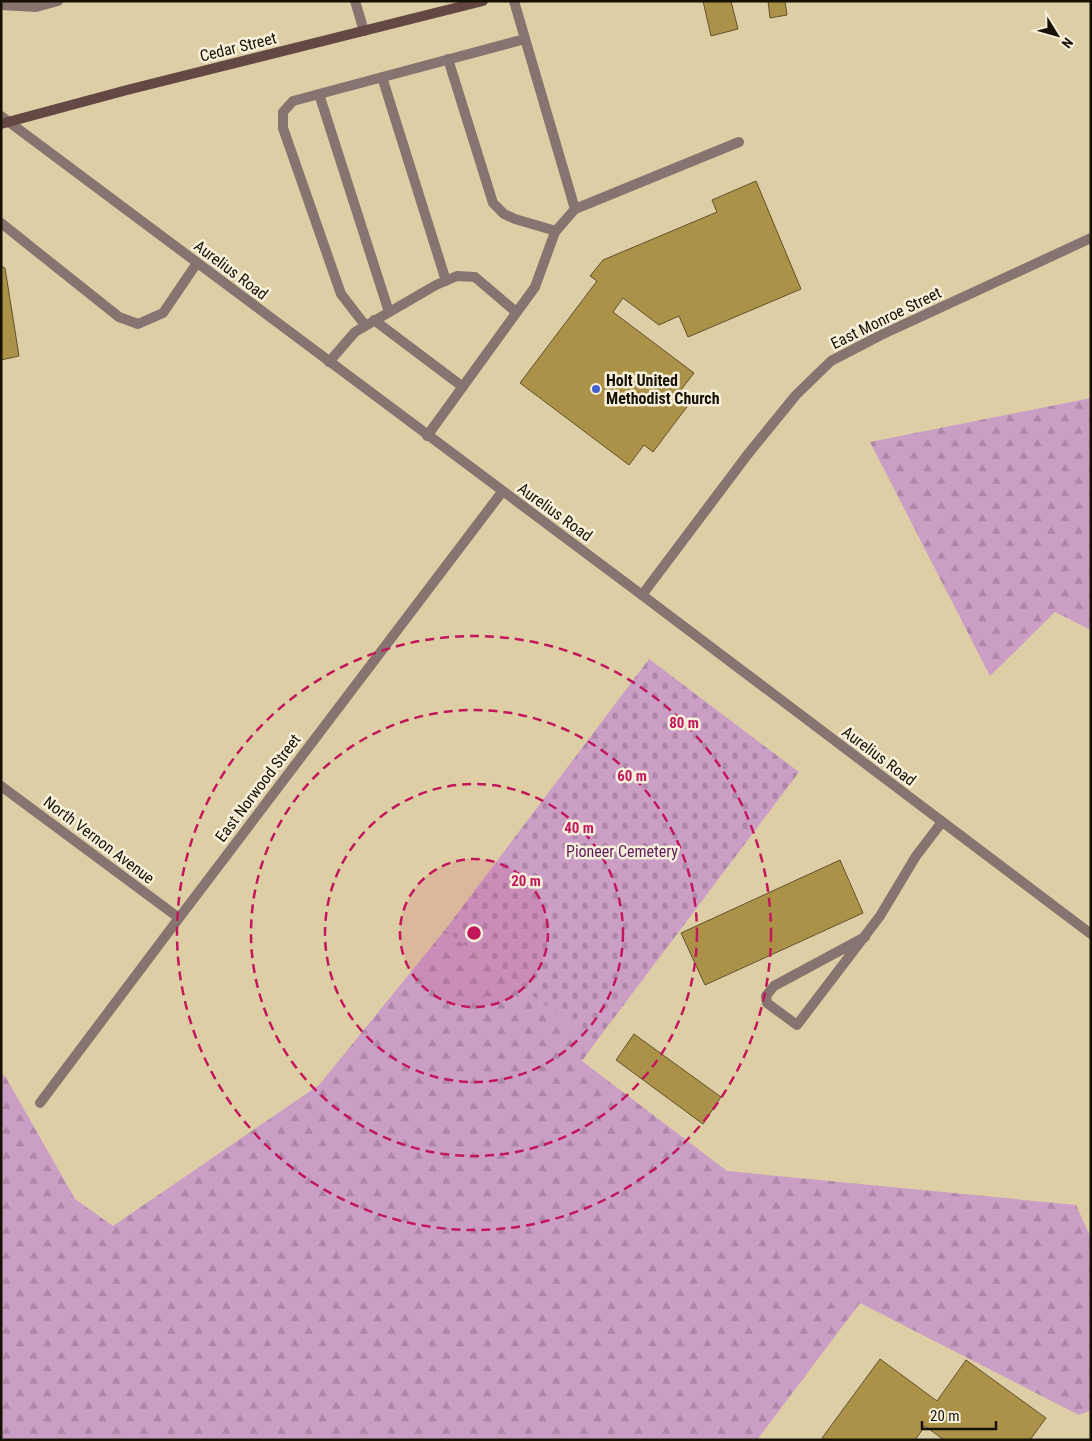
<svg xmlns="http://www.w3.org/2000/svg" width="1092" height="1441" viewBox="0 0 1092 1441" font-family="'Roboto Condensed',sans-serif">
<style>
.forest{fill:url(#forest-firs)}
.cemetery{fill:url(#cemetery-stones)}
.building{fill:#ac9148;stroke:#60522d}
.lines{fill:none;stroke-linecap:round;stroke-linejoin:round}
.service{stroke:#877370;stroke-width:10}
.minor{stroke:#877370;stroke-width:10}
.tertiary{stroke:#877370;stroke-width:10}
.secondary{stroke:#634843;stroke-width:10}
.ring{fill:none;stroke:#c2185b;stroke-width:2.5;stroke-dasharray:9 6}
.poi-dot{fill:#445ed2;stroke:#f8f0db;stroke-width:2}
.labels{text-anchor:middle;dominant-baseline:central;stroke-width:5;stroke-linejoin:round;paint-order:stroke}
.street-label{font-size:16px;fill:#161103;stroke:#f8f0db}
.poi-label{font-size:16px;font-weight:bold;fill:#161103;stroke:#f8f0db;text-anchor:start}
.park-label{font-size:16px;fill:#5e1a5b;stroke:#f8f0db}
.centre{fill:#c2185b;stroke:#f8f0db;stroke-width:2.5}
.ring-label{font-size:15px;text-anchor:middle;font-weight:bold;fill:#c2185b;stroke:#f8f0db;stroke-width:5;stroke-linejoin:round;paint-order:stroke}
</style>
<defs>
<pattern id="forest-firs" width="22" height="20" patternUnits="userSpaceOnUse" patternTransform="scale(1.25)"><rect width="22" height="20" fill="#cb9ec6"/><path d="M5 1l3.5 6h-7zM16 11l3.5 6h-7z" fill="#ae87a8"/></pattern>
<pattern id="cemetery-stones" width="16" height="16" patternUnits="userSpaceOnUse" patternTransform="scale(1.25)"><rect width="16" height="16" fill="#cb9ec6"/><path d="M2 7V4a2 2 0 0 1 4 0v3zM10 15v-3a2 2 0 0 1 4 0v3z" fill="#ae87a8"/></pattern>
</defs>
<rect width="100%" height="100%" fill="#decea5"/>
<path class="forest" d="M 1091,398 L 1091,630 L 1055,612 L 990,676 L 870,442 Z
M 445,930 L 595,1043 L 582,1061 L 727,1171 L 1076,1205 L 1091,1238 L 1091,1410 L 1079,1415 L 860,1303 L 757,1440 L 1,1440 L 1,1074 L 5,1076 L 75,1199 L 113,1226 L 319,1085 Z"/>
<path class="cemetery" d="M 649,659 L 799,772 L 595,1043 L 445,930 Z"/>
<path class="building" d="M 703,1 L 731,1 L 738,29 L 711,36 Z
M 768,1 L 785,1 L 787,15 L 770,18 Z
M 756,181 L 801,289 L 688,337 L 679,316 L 659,325 L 623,298 L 613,312 L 694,373 L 677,395 L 689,404 L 653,452 L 644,445 L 629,465 L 520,383 L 597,281 L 590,276 L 603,260 L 717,212 L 712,200 Z
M 1,266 L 5,268 L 19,356 L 1,360 Z
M 840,860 L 863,913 L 705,985 L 681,933 Z
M 634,1034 L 721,1097 L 703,1124 L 616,1060 Z
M 880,1359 L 937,1401 L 966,1360 L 1046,1418 L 1030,1440 L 944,1440 L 925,1426 L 915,1440 L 824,1440 L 822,1438 Z"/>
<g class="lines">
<path class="service" d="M 355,1 L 364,31
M 514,1 L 575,209
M 1,5 L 36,7 L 58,1
M 448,59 L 493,203 L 504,214 L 515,219 L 556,231
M 382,77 L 446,281
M 319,94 L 389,312
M 1,223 L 119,317 L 138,324 L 163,313 L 197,263
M 374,320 L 463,387
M 365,325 L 341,294 L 283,128 L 283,112 L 293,101 L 525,39
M 329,362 L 355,332 L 436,285 L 457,276 L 475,277 L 516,312
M 427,436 L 535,287 L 555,232 L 575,209 L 739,142
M 865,937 L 774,986 L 766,996 L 767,1003 L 797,1025 L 880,916 L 916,856 L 942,822"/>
<path class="minor" d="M 642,595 L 748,454 L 796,395 L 831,361 L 881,335 L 1091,238
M 1,786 L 179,918
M 40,1103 L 179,918 L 502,492"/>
<path class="tertiary" d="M 1,116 L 642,595 L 1091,934"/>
<path class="secondary" d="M 1,124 L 127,90 L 483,1"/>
</g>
<circle cx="474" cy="933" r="74" fill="#c2185b" fill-opacity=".12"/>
<g class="ring">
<circle cx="474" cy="933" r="74"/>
<circle cx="474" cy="933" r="149"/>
<circle cx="474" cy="933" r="223"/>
<circle cx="474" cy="933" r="297"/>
</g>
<circle class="poi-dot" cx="596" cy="389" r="5"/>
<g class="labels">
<g class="street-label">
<text transform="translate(238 47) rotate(-14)">Cedar Street</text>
<text transform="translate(231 270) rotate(37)">Aurelius Road</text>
<text transform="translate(886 318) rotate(-26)">East Monroe Street</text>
<text transform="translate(555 512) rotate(36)">Aurelius Road</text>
<text transform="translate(879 756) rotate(37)">Aurelius Road</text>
<text transform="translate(258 788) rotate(-53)">East Norwood Street</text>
<text transform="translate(99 840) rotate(37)">North Vernon Avenue</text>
</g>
<g class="poi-label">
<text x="606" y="380">Holt United<tspan x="606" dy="18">Methodist Church</tspan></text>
</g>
<g class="park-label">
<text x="622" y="851">Pioneer Cemetery</text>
</g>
</g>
<circle cx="474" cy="933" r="8" class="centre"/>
<g class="ring-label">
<text x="684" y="728">80 m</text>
<text x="632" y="781">60 m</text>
<text x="579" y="833">40 m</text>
<text x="526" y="886">20 m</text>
</g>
<rect width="1092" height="1441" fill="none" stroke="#161103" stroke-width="5"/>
<g transform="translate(1057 35) rotate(127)" stroke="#f8f0db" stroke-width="4" paint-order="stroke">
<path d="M0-4L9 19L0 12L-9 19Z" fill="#161103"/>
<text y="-8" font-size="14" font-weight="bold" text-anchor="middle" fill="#161103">N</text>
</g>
<path d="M922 1421v8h74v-8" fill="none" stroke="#161103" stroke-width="2.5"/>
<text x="930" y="1421" font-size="15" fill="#161103" stroke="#f8f0db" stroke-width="4" paint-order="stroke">20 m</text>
</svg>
